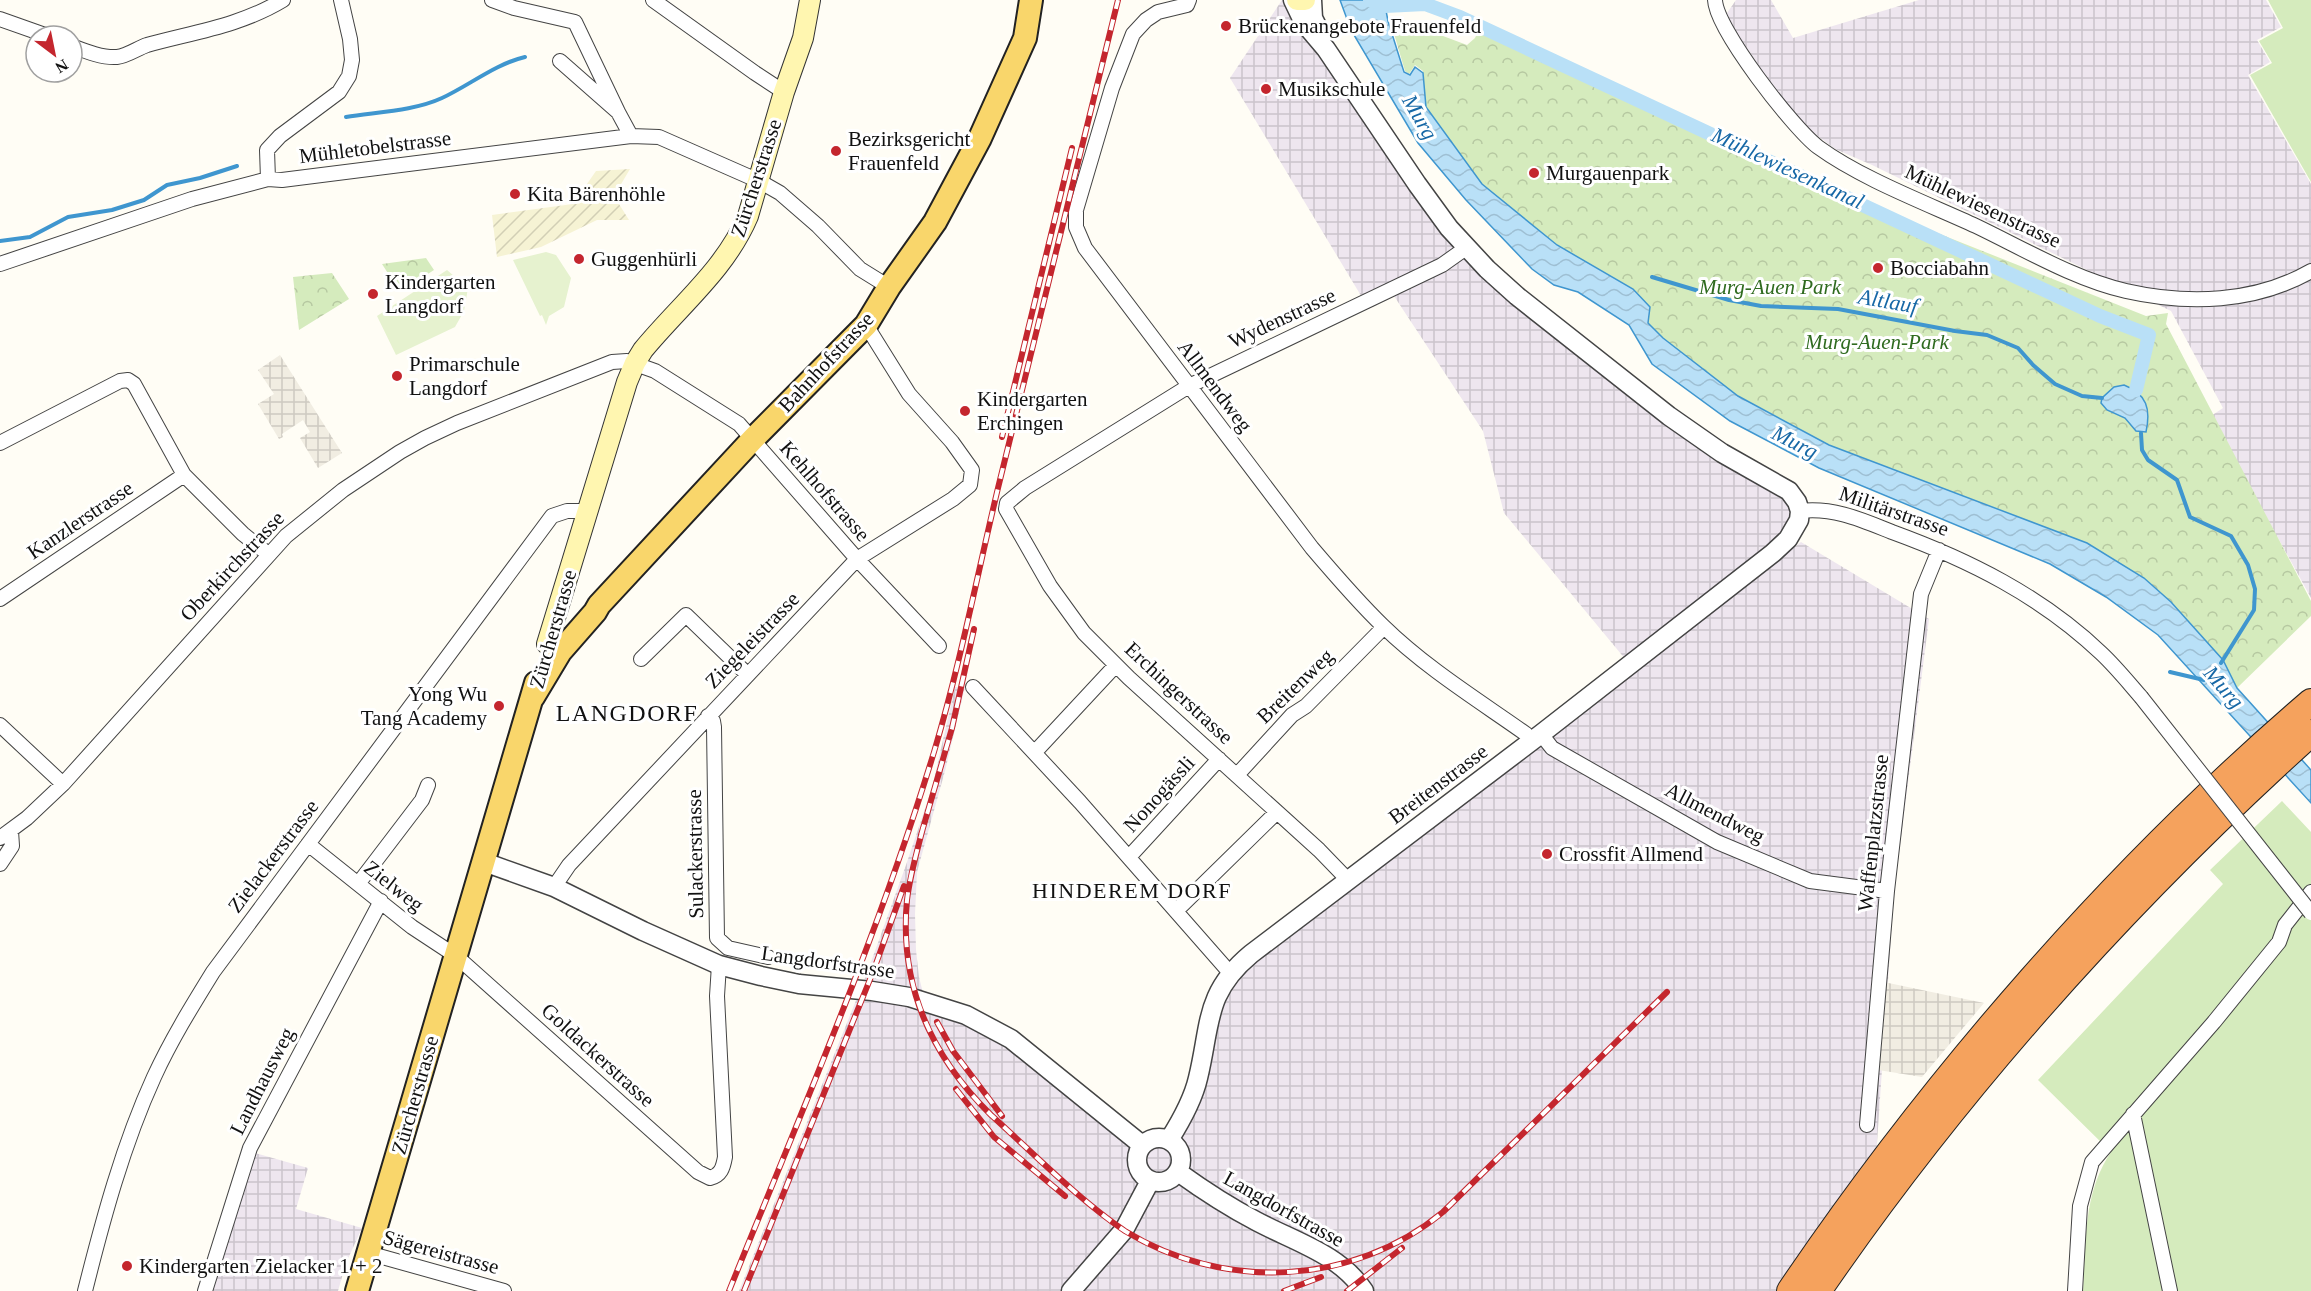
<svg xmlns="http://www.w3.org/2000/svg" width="2311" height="1291" viewBox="0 0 2311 1291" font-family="Georgia,serif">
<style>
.industrial{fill:url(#industrial-grid)}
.farmland{fill:url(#farmland-furrows)}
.grass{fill:#d5ebbd}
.park{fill:url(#park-crowns)}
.pitch{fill:#e6f2cf}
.plaza{fill:url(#plaza-grid)}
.water{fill:url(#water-waves);stroke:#3f96cf;stroke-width:1.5}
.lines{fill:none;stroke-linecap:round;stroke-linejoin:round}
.stream{stroke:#3f96cf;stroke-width:4}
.canal{stroke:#b9e0f7;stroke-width:14}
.minor-casing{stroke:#444;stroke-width:16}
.tertiary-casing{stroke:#444;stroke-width:21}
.secondary-casing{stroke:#333;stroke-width:22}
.primary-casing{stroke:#222;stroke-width:26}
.motorway-casing{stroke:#222;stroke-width:28}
.minor{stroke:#fff;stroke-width:14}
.tertiary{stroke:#fff;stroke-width:18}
.secondary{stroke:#fff6b0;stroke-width:20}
.primary{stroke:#f9d66b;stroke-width:22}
.motorway{stroke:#f5a25d;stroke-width:26}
.rail-casing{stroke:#c4262e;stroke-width:6}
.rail{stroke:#fff;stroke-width:4;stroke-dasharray:11;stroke-linecap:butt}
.minor-bridge-casing{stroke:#444;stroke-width:16;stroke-linecap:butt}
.minor-bridge{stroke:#fff;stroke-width:14}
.poi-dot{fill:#c4262e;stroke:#fff;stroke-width:2}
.labels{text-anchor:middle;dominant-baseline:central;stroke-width:6;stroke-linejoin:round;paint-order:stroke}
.poi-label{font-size:21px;fill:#111;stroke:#fff;text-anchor:start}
.street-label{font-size:21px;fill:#111;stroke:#fff}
.park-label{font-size:21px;font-style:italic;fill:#2f6b1f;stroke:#fff}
.water-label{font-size:22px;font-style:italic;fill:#1768a6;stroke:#fff}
.neighbourhood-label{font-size:22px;letter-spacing:1.5px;fill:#111;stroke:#fff}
.quarter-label{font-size:24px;letter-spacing:1.5px;fill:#111;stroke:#fff}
</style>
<defs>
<pattern id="industrial-grid" width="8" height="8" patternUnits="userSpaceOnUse" patternTransform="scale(1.5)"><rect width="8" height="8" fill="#eee6ef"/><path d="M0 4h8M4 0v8" fill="none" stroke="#cbc4cc"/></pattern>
<pattern id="farmland-furrows" width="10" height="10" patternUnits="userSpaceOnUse" patternTransform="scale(1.5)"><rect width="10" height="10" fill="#f6f3d4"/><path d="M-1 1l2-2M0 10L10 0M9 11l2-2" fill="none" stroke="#d2cfb5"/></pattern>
<pattern id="park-crowns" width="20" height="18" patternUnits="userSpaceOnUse" patternTransform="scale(1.5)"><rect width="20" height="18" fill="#d5ebbd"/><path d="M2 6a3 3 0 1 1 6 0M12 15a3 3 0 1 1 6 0" fill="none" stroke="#b6c8a1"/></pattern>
<pattern id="plaza-grid" width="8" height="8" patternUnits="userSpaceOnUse" patternTransform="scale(1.5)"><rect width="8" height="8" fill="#f1ede2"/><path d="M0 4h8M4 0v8" fill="none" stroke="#cecac1"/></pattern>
<pattern id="water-waves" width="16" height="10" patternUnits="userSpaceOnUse" patternTransform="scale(1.5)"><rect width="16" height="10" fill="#b9e0f7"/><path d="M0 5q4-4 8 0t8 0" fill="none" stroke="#9ebfd3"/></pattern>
</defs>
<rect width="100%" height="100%" fill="#fffdf5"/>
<path class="industrial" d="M 1282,0 L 1290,0 L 1417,184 L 1517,296 L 1777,482 L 1799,520 L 1636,671 L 1801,542 L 1929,619 L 1894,892 L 1876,1158 L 1778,1291 L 739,1291 L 867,973 L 906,865 L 932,788 L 955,687 L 965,687 L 945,771 L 917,872 L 915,914 L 916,950 L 919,977 L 925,1001 L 966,1015 L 1142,1145 L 1169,1140 L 1225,972 L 1626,660 L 1504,513 L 1483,431 L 1394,296 L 1369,309 L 1230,78 Z
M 1736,0 L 1771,0 L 1793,38 L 1919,0 L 2266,0 L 2281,27 L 2257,40 L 2270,62 L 2248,75 L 2311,184 L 2311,598 L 2211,416 L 2223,408 L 2171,311 L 1872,165 L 1835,149 L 1807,128 L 1788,109 L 1730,23 L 1727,13 Z
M 255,1153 L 308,1168 L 296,1209 L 362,1228 L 346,1263 L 338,1291 L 212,1291 Z"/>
<path class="farmland" d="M 630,169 L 614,196 L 629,220 L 597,220 L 541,247 L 497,257 L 492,215 L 573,204 L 596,171 Z"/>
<path class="grass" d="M 2268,0 L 2311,0 L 2311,182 L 2250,75 L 2272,63 L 2259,41 L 2283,28 Z
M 2282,801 L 2311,832 L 2311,1291 L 2083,1291 C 2086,1243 2083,1193 2111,1152 L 2038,1080 L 2223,884 L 2210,870 Z"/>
<path class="park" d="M 1395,18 L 1467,45 L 1475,38 L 1482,23 L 1497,32 L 1799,178 L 2146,316 L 2168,313 L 2166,324 L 2311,601 L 2311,616 L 2237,688 L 2104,553 L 1829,445 L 1737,395 L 1663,338 L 1648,323 L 1633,289 L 1557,245 L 1482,184 L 1425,107 L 1423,71 L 1415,65 L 1409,74 L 1405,71 L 1390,20 L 1396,22 Z
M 426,258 L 434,270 L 400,292 L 382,264 Z
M 332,273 L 349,299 L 299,330 L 293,277 Z"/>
<path class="pitch" d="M 546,252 L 556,255 L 571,278 L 564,307 L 549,316 L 546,325 L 542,315 L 540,316 L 513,260 Z
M 447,270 L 468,288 L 464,311 L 455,327 L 396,355 L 377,316 Z"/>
<path class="plaza" d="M 280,355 L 342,453 L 318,468 L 300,438 L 310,432 L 303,420 L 282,434 L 283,437 L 279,439 L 258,404 L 274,394 L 258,370 Z
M 1879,981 L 1984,1003 L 1922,1077 L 1872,1069 Z"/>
<path class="water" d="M 1340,0 L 1384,0 L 1388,21 L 1404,72 L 1410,75 L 1415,67 L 1423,73 L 1426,107 L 1482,184 L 1557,245 L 1633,289 L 1650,307 L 1648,323 L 1663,338 L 1738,396 L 1829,445 L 2087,543 L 2144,578 L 2171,602 L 2223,660 L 2237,688 L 2311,770 L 2311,803 L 2158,635 L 2106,597 L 2050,564 L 1819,468 L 1730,421 L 1652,364 L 1629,325 L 1578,292 L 1554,285 L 1532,269 L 1466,200 L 1418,143 L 1351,30 Z
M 2124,385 C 2147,394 2151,409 2146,432 L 2136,431 L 2125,418 L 2107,410 L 2101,403 L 2102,398 L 2114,387 Z"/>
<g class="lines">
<path class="stream" d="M 346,117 C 376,112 414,111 442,98 C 470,85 495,64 525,57
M 0,241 L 30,237 L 68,217 L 112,210 L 144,200 L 167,185 L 200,178 L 237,166
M 1652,277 L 1729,300 L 1761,306 L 1838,309 L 1955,331 L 1987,335 L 2018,348 L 2033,365 L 2055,384 L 2082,396 L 2102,398
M 2141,433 L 2142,450 L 2148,460 L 2177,480 L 2190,517 L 2231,536 L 2248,565 L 2255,589 L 2254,610 L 2221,663
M 2170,672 L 2204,680"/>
<path class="canal" d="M 1370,0 L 1385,6 L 1425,4 L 1460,17 L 2100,316 L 2149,335 L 2136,390"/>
<defs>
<path id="minor" d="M 492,0 L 514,8 L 575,22 L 618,112
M 653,0 L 755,73 L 784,92
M 1189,0 L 1187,5 L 1158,12 L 1146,20 L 1133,34 L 1112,88 L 1076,210 L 1076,227 L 1085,248 L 1312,548 C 1335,575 1358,602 1383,626 C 1426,668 1478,700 1526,734 L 1531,741
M 1715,0 C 1716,29 1793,128 1818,147 C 1862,179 1926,203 1976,226 C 2024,249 2074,279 2126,291 C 2188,305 2255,303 2311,271
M 0,19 L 48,36
M 72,46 C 85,51 102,58 117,57 C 127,56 138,48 147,45 C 194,32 240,26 283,0
M 560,61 L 618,112 L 631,136
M 268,179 L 267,150 L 280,136 L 339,92 L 349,76 L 352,60 L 350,39 L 341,0
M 0,264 L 192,199 L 268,179 L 282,180 L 631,136 L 659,137 L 759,181 L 780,193 L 818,226 L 860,269 L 889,287
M 0,443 L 120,381 L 128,380 L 134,384 L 184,475 L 243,534 L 268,554
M 1800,511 C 1834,507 1862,520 1892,532 C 1969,560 2041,596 2101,653 C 2115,666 2128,682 2141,697
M 0,599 L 184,475
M 641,659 L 686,615 L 748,675
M 973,687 L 1080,802 L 1231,974
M 708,716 L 713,721 L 714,727 L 717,938 L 728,948 L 768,957
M 0,725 L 63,784
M 1541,734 L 1552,748 L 1717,842 L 1810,881 L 1887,891
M 1035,752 L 1116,665
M 1237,775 L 1292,715 L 1306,706 L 1384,627
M 0,838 L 27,818 L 63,784 L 286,536 L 343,490 L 400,452 L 425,438 L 457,423 L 612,362 L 627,361 L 655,371 L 739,424 L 857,559 L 939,646
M 308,844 L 412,927 L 456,956 L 698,1172 L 710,1178 C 721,1175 723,1168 725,1157 L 717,996 L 719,965
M 1129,857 L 1219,759
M 0,864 L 12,846 L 11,831
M 1349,881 L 1319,850 L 1129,678 L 1084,633 L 1050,586 L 1006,509 L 1007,503 L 1025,488 L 1189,386 L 1442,265 L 1466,248
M 358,884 L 422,800 L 428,785
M 554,887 L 569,865 L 857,559 L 953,499 L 970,485 L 972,470 L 952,442 L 909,394 L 866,325
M 1177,910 L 1277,812
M 2133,1114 L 2170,1291
M 1867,1125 L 1887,891 L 1921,594 L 1939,550
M 368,1253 L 504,1291
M 85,1291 C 103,1219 123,1145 154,1077 C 171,1040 192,1006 213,972 L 552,516 L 567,511 L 587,511
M 205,1291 L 250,1148 L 381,901
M 2075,1291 L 2080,1206 L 2092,1162 L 2214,1022 L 2279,942 L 2285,925 L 2311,892"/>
<path id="tertiary" d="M 1312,0 L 1313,18 L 1322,36
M 484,862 L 554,887 L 643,931 L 719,965 L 761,976 L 799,984 L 872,991 L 909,997 L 966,1015 L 1011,1039 L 1142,1145
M1137 1160a22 22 0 1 1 44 0a22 22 0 1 1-44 0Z
M 1169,1140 C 1181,1121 1193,1100 1198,1078 C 1211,1025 1204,993 1251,954 L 1541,734 L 1773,553 L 1788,539 L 1799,520 L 1800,511 L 1797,502 L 1789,491 L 1722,453 L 1669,416 L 1517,296 L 1487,269 L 1449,228 L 1417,184 L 1326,49 L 1304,23 L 1293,0
M 1178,1172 C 1203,1190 1229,1207 1256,1221 C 1293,1241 1340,1254 1364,1291
M 1071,1291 L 1124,1230 L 1150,1181"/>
<path id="secondary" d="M 1297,0 L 1305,0
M 547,644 L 627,382 L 635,363 L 643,350 C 680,305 725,270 748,216 L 784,92 L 803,38 L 810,0"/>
<path id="primary" d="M 533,697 L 560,652 L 595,612 L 599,605 L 753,439 L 866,325 L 889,287 L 935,222 L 980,138 L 1025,38 L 1031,0
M 357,1291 L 536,683"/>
<path id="motorway" d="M 1790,1291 C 1935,1077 2115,870 2311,702
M 1818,1291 C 1959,1086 2127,899 2311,733"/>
</defs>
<use href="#minor" class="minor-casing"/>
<use href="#tertiary" class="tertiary-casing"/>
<use href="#secondary" class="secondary-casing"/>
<use href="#primary" class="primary-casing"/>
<use href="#motorway" class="motorway-casing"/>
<use href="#minor" class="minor"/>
<use href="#tertiary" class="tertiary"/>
<use href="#secondary" class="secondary"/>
<use href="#primary" class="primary"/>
<use href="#motorway" class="motorway"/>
<defs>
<path id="rail" d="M 1002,437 L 1072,148
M 923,828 C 917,851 910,875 907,900 C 899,984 931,1056 991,1115 C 1032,1152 1079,1200 1125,1231 C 1223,1291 1352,1287 1443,1212 L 1667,992
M 921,835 L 952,728 L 974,629
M 937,1022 L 953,1051 L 1002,1116
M 956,1089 L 994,1137 L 1065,1196
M 729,1291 C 801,1113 878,936 934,752 C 960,665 977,576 998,488 C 1038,325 1078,163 1118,0
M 744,1291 L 873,972 L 904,886
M 1284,1291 L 1321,1277
M 1347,1291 L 1402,1248"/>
</defs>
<use href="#rail" class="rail-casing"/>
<use href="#rail" class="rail"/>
<defs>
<path id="minor-bridge" d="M 2141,697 L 2311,913"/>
</defs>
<use href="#minor-bridge" class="minor-bridge-casing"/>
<use href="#minor-bridge" class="minor-bridge"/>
</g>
<g class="poi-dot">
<circle cx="1226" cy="26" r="6"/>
<circle cx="1266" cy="89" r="6"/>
<circle cx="836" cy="151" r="6"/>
<circle cx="1534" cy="173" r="6"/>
<circle cx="515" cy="194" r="6"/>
<circle cx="579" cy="259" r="6"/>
<circle cx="1878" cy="268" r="6"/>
<circle cx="373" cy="294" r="6"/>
<circle cx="397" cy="376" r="6"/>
<circle cx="965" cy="411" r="6"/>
<circle cx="499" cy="706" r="6"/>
<circle cx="1547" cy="854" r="6"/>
<circle cx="127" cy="1266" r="6"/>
</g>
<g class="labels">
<g class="poi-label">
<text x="1238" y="26">Brückenangebote Frauenfeld</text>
<text x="1278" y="89">Musikschule</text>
<text x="848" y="139">Bezirksgericht<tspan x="848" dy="24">Frauenfeld</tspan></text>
<text x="1546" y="173">Murgauenpark</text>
<text x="527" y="194">Kita Bärenhöhle</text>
<text x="591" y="259">Guggenhürli</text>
<text x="1890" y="268">Bocciabahn</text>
<text x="385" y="282">Kindergarten<tspan x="385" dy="24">Langdorf</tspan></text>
<text x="409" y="364">Primarschule<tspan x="409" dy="24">Langdorf</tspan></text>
<text x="977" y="399">Kindergarten<tspan x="977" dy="24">Erchingen</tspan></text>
<text x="487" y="694" text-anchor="end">Yong Wu<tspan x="487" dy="24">Tang Academy</tspan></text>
<text x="1559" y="854">Crossfit Allmend</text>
<text x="139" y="1266">Kindergarten Zielacker 1 + 2</text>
</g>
<g class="street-label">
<text transform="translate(375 147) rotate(-7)">Mühletobelstrasse</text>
<text transform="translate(756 178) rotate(-72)">Zürcherstrasse</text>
<text transform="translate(1983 206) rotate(25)">Mühlewiesenstrasse</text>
<text transform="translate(1282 318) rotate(-25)">Wydenstrasse</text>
<text transform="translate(826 362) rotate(-47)">Bahnhofstrasse</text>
<text transform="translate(1215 386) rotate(53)">Allmendweg</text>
<text transform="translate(825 491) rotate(49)">Kehlhofstrasse</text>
<text transform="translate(1894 511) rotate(19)">Militärstrasse</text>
<text transform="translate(80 520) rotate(-34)">Kanzlerstrasse</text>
<text transform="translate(232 566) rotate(-47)">Oberkirchstrasse</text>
<text transform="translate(553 629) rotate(-74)">Zürcherstrasse</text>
<text transform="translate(752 640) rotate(-46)">Ziegeleistrasse</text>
<text transform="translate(1295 686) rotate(-44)">Breitenweg</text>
<text transform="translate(1179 693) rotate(43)">Erchingerstrasse</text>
<text transform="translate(1438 784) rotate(-37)">Breitenstrasse</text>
<text transform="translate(1159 794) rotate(-48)">Nonogässli</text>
<text transform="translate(1715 813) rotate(27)">Allmendweg</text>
<text transform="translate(1873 833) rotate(-84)">Waffenplatzstrasse</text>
<text transform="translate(695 854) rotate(-91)">Sulackerstrasse</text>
<text transform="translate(273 856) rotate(-53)">Zielackerstrasse</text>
<text transform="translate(394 886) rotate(38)">Zielweg</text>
<text transform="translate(828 962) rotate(8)">Langdorfstrasse</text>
<text transform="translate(598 1055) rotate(42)">Goldackerstrasse</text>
<text transform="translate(262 1081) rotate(-63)">Landhausweg</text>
<text transform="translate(415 1095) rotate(-74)">Zürcherstrasse</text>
<text transform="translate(1284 1209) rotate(29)">Langdorfstrasse</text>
<text transform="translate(441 1252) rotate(15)">Sägereistrasse</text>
</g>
<g class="park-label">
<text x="1770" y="287">Murg-Auen Park</text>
<text x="1877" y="342">Murg-Auen-Park</text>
</g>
<g class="water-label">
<text transform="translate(1420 117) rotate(60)">Murg</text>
<text transform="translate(1788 168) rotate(25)">Mühlewiesenkanal</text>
<text transform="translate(1888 301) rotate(10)">Altlauf</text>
<text transform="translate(1795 442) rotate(27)">Murg</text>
<text transform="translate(2224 687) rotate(49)">Murg</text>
</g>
<g class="neighbourhood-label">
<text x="1132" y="890">HINDEREM DORF</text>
</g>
<g class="quarter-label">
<text x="627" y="713">LANGDORF</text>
</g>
</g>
<g transform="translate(54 54) rotate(148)"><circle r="28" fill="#ffffff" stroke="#a0a0a0" stroke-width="1.5"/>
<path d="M0-4.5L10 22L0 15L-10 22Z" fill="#c4262e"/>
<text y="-9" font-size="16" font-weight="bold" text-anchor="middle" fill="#111111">N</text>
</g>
</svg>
